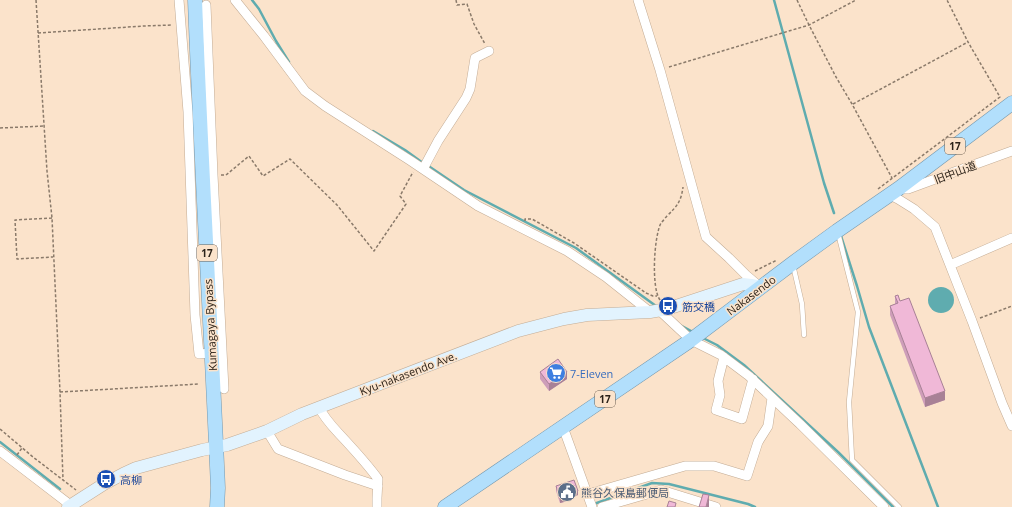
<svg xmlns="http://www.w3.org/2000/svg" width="1012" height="507" viewBox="0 0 1012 507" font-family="'Open Sans','Noto Sans JP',sans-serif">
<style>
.water{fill:#5facaf}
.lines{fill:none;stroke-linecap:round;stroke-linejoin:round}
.stream{stroke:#5facaf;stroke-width:2.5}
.service-casing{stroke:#c3ac95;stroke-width:5.5}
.minor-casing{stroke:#c3ac95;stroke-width:10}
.secondary-casing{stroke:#c3ac95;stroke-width:13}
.trunk-casing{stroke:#7698ad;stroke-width:15}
.path{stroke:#8a7a6a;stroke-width:1.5;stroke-dasharray:3 2;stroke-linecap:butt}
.service{stroke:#fff;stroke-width:4.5}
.minor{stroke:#fff;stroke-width:9}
.secondary{stroke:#e2f3fe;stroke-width:12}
.trunk{stroke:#b2dffc;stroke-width:14}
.wall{fill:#ce9eb9}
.shaded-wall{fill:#a88196}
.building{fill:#f0b8d7;stroke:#a88196}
.labels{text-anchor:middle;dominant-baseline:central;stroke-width:3;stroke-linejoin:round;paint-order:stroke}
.shield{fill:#fbe3cb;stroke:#695c4e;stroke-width:1}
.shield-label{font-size:10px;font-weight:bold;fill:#2b2219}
.street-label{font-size:11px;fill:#2b2219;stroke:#fbe3cb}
.transit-label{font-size:11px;fill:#164399;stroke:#fbe3cb;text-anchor:start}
.shop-label{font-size:11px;fill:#366cbe;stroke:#fbe3cb;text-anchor:start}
.service-label{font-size:11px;fill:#4e5e75;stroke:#fbe3cb;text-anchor:start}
</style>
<rect width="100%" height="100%" fill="#fbe3cb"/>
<path class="water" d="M928 300a13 13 0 1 1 26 0a13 13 0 1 1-26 0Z"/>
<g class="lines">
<path class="stream" d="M 252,0 L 259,9 L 276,41 L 289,62
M 774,0 L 824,183 L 834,213
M 373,131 L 405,150 L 423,163
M 427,165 L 464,190 L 576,248 L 656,306
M 841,236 L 857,286 L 869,327 L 938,507
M 680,325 L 693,332
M 703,338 L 717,345 L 744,365 L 838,452 L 893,507
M 0,442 L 60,489
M 594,504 L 652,483 L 669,484 L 748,504 L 755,507"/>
<defs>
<path id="service" d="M 838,233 L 858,312 L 849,402 L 852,460 L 899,507
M 793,265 L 802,304 L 804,335"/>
<path id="minor" d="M 179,0 L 188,112 L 195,315 L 199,354 L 212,353
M 235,0 L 264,36 L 305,91 L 325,106 L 411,161 L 478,206 L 567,251 L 606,277 L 650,312
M 638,0 L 660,70 L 706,237 L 729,258 L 746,275 L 759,286
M 206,5 L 213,175 L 224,389
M 423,169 L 438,141 L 466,98 L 470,89 L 475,58 L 489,51
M 898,189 L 908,189 L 965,168 L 1012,151
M 890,195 L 898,199 L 914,209 L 935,227 L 972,321 L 1002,403 L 1012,426
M 950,265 L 1012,238
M 660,311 L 691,340 L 721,355 L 749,376 L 800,424 L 884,507
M 724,357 L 718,381 L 720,395 L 716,410 L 742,419 L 753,379
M 319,407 C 325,420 335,429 344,439 C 356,452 368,465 378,479 L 377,498 L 377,507
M 563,427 L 592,507
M 267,431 L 278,449 L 345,475 L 378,486
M 0,451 L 73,507
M 588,494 L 685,466 L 714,466 L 747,476 L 758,442 L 768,426 L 772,398
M 602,507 L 661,490 L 716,507"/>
<path id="secondary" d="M 68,507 L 104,484 L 123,474 L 136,468 L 202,450 L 227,445 L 267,431 L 302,414 L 518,331 L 564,319 L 587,315 L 650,312 L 667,309 L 743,284 L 751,285 L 761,287"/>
<path id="trunk" d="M 195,0 C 201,163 211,325 218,488 L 217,507
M 445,507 L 691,340 L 793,263 L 837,231 L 898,189 L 1012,103"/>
</defs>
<use href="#service" class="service-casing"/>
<use href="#minor" class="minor-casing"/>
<use href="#secondary" class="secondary-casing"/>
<use href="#trunk" class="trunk-casing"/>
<path class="path" d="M 36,0 L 47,171 L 52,218 L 60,392 L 63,480
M 456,0 L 457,5 L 467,4 L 474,24 L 485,44
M 797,0 L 809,25 L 836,77 L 852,104 L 892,178
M 38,33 L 144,26 L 172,25
M 669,67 L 809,25 L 856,0
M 853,104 L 968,42
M 0,128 L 44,126
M 221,175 L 226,175 L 249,156 L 263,176 L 290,159 L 337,205 L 374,251 L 406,204 L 400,196 L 413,172
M 878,189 L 1000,97 L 968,42 L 947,0
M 52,218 L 15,220 L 17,259 L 53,257
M 525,221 L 525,219 L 532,219 L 574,243 L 646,293 L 653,296 L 657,296
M 755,271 L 777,260
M 660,300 C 651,288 654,236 661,223 C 663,221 665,218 667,216 C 677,206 681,202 683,187
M 980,318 L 1012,306
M 60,392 L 199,384
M 0,429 L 33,457 L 76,490
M 17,455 L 22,448"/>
<use href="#service" class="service"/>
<use href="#minor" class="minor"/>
<use href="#secondary" class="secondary"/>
<use href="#trunk" class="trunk"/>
</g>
<path class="wall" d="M 895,296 L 900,301 L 945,400 L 925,407 L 890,315 L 890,306 L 895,304 Z
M 540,372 L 567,379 L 549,391 L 540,379 Z
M 556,486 L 578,495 L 568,499 L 568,501 L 560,503 L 556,491 Z"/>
<path class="shaded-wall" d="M 567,372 L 567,379 L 549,391 L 549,384 Z
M 945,391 L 945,400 L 925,407 L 925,398 Z
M 578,491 L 578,495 L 568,499 L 568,501 L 560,503 L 560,499 L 567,494 Z
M 709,495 L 709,507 L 706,507 Z"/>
<path class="building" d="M 898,295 L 900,301 L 909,298 L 945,391 L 925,398 L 890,306 L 898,303 L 895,296 Z
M 558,359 L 567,372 L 549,384 L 540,372 Z
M 574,480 L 578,491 L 567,494 L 568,496 L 560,499 L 556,486 Z
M 703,494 L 709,495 L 706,507 L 699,507 Z
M 669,501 L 676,503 L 675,507 L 667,507 Z"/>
<defs>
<symbol id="bus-disc" viewBox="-11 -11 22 22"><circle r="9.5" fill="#1a4fb4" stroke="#fbe3cb"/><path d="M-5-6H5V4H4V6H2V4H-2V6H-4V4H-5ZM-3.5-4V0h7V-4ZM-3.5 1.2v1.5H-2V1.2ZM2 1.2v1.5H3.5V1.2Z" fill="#fff"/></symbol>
<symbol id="supermarket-disc" viewBox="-11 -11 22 22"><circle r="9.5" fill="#3f7fe0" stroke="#fbe3cb"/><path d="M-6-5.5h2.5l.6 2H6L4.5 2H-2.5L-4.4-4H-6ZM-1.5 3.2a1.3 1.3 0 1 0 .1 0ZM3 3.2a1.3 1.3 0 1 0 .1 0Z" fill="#fff"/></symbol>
<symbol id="civic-disc" viewBox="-11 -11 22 22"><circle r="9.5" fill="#5c6f8a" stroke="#fbe3cb"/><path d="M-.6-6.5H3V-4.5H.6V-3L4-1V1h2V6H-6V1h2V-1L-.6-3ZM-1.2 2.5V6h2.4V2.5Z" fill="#fff"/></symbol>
</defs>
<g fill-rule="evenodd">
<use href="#bus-disc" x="657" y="295" width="22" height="22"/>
<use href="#supermarket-disc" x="545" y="362" width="22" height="22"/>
<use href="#bus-disc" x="95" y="468" width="22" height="22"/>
<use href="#civic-disc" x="556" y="481" width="22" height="22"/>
</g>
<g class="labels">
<g class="shield">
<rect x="945" y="138" width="20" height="16" rx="3"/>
<rect x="197" y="245" width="20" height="16" rx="3"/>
<rect x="595" y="391" width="20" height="16" rx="3"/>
</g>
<g class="shield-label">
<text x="955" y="146">17</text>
<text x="207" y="253">17</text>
<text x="605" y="399">17</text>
</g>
<g class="street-label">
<text transform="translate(955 172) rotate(-21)">旧中山道</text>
<text transform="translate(751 295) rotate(-37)">Nakasendo</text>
<text transform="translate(210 325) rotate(-93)">Kumagaya Bypass</text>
<text transform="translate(408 373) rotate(-21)">Kyu-nakasendo Ave.</text>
</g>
<g class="transit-label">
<text x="682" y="306">筋交橋</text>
<text x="120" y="479">高柳</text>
</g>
<g class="shop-label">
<text x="570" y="373">7-Eleven</text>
</g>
<g class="service-label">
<text x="581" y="492">熊谷久保島郵便局</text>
</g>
</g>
</svg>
